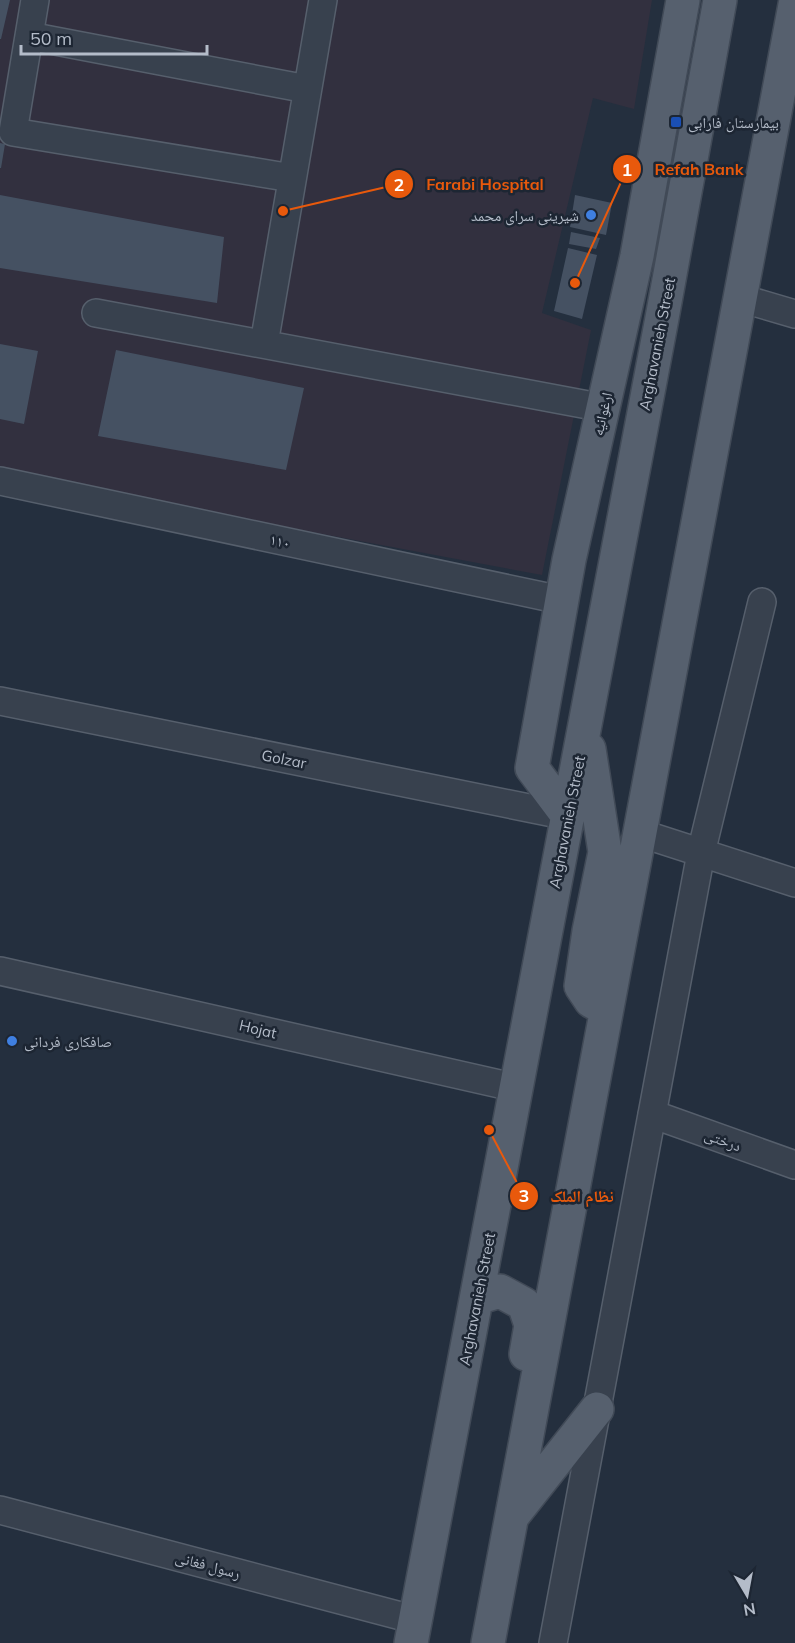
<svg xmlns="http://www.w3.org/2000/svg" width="795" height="1643" viewBox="0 0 795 1643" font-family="Mulish,'Noto Naskh Arabic',sans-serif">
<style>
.medical{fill:#32303f}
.building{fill:#455162}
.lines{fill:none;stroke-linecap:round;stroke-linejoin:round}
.minor-casing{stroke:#565f6c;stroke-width:30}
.major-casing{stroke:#414a57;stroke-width:36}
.minor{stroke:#38414e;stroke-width:27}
.major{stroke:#56606e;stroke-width:33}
.transit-dot{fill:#1a4fb4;stroke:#1d2633;stroke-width:2}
.shop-dot{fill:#3f7fe0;stroke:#1d2633;stroke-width:2}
.labels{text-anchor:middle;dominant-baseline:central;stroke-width:5;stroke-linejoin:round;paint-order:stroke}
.poi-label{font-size:15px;fill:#b4bcc9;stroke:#1d2633;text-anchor:start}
.street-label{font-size:15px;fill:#b4bcc9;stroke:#1d2633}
.leader{fill:none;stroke:#e8590c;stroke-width:2}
.callout-dot{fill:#e8590c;stroke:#1d2633;stroke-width:2}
.mark-label{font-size:18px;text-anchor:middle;font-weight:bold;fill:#fff}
.callout-label{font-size:16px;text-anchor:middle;font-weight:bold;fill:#e8590c;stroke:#1d2633;stroke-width:5;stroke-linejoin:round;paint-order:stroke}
</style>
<rect width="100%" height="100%" fill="#242f3e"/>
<path class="medical" d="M 0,0 L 652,0 L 634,109 L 593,98 L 542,313 L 591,330 L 542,575 L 0,474 Z"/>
<path class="building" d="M 0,0 L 10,0 L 1,39 L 0,39 Z
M 0,143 L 5,144 L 1,168 L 0,168 Z
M 0,195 L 224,237 L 217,303 L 0,268 Z
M 575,195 L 612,203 L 606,235 L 570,227 Z
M 571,232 L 600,238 L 596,249 L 569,244 Z
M 568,248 L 597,255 L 582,319 L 554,311 Z
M 0,344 L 38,351 L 24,424 L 0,419 Z
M 116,350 L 304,388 L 286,470 L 98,436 Z"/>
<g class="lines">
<defs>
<path id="minor" d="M 35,0 L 13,132 L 292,178
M 29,36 L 307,89
M 740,298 L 795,314
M 96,313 L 604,408
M 264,344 L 323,0
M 0,481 L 561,600
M 0,701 L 568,816
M 640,833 L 795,883
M 0,971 L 517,1088
M 652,1114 L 795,1165
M 0,1510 L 416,1620
M 553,1643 L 701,853 L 762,602"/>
<path id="major" d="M 589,749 L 605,852 L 589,931 L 581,986 L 591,1001 L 606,1009
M 568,816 L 532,768 L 569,560 L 637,256 L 683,0
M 477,1298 L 500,1291 L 524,1304 L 531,1325 L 526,1354
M 514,1514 L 597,1409
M 411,1643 L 662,318 L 720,0
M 488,1643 L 795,5"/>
</defs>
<use href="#minor" class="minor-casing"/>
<use href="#major" class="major-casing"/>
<use href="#minor" class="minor"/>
<use href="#major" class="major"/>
</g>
<rect class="transit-dot" x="670" y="116" width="12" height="12" rx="3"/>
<g class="shop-dot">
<circle cx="591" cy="215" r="6"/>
<circle cx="12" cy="1041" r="6"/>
</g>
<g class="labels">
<g class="poi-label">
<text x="688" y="122">بیمارستان فارابی</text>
<text x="579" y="215" text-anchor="end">شیرینی سرای محمد</text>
<text x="24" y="1041">صافکاری فردانی</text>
</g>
<g class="street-label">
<text transform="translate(657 344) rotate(-79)">Arghavanieh Street</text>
<text transform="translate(602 414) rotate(-77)">ارغوانیه</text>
<text transform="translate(280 541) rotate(12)">۱۱۰</text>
<text transform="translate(284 759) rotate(11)">Golzar</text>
<text transform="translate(567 822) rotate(-79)">Arghavanieh Street</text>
<text transform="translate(258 1029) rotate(13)">Hojat</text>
<text transform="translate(723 1140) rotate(20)">درختی</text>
<text transform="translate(477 1299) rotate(-79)">Arghavanieh Street</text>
<text transform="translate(208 1565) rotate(15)">رسول فغانی</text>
</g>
</g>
<path class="leader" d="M575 283L627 169M283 211L399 184M489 1130L524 1196"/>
<g class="callout-dot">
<circle cx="575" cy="283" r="6"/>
<circle cx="283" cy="211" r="6"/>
<circle cx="489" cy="1130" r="6"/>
<circle cx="627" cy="169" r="15"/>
<circle cx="399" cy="184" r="15"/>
<circle cx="524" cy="1196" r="15"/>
</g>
<g class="mark-label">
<text x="627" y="176">1</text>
<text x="399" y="191">2</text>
<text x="524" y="1202">3</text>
</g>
<g class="callout-label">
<text x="699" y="175">Refah Bank</text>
<text x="485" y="190">Farabi Hospital</text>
<text x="582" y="1202">نظام الملک</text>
</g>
<g transform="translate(747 1595) rotate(170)" stroke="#1d2633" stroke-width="4.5" paint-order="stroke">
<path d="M0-4.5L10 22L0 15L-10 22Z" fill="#b4bcc9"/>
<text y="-9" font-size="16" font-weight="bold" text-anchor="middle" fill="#b4bcc9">N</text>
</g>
<path d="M21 45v9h186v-9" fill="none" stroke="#b4bcc9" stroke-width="3"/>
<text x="30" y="45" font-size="18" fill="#b4bcc9" stroke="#1d2633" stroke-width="4.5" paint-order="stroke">50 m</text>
</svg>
